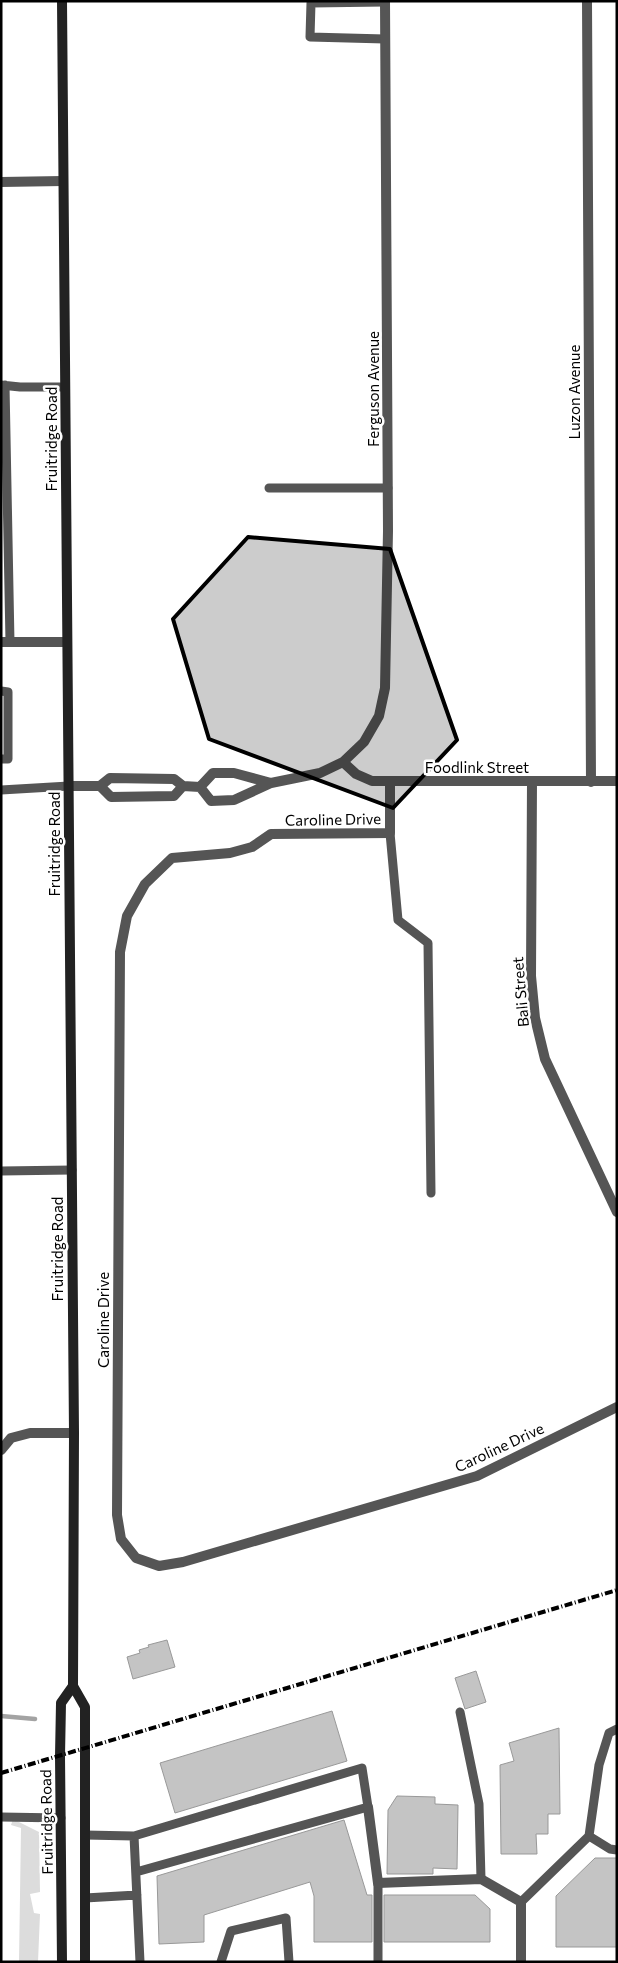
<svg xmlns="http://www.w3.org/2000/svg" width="618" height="1963" viewBox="0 0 618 1963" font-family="Commissioner,sans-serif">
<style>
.green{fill:#dcdcdc}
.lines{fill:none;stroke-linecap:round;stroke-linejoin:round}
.stream{stroke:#a3a3a3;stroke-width:4.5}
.building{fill:#c4c4c4;stroke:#999}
.service{stroke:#555;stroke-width:9}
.minor{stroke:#555;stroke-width:10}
.secondary{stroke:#222;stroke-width:10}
.rail{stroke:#000;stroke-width:4;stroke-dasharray:8 2.5 1 2.5;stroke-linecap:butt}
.marked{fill:#000;fill-opacity:0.2;stroke:#000;stroke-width:4;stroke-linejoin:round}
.labels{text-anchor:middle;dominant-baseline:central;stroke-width:5;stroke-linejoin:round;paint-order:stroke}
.street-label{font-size:15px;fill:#000;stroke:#fff}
</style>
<rect width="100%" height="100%" fill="#fff"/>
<path class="green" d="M 13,1819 L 39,1832 L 40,1892 L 30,1894 L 34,1913 L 40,1914 L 38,1962 L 19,1962 L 21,1828 L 11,1825 Z"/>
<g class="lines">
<path class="stream" d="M 1,1716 L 35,1719"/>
</g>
<path class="building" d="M 167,1640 L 175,1667 L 133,1679 L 127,1657 L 140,1653 L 139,1650 L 149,1647 L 148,1645 Z
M 476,1671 L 486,1702 L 465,1709 L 455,1678 Z
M 332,1711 L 347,1761 L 175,1813 L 160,1763 Z
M 559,1728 L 560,1814 L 548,1814 L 548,1834 L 536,1834 L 537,1854 L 501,1854 L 500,1765 L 514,1761 L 509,1743 Z
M 397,1796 L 435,1797 L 435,1804 L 458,1805 L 457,1869 L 433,1868 L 433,1874 L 387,1874 L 388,1810 Z
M 344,1820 L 367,1895 L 372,1895 L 372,1942 L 314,1942 L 314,1896 L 310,1882 L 204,1915 L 204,1942 L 159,1944 L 157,1876 Z
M 595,1858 L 617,1858 L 617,1947 L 556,1947 L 556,1896 Z
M 384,1895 L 475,1895 L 490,1909 L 490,1942 L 384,1942 Z"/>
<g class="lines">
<path class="service" d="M 385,2 L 311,3 L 310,37 L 385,39
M 1,385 L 20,387 L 65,387
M 5,385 L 10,642
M 269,488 L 388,488
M 1,691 L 8,692 L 8,759 L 1,759
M 1,790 L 69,786
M 390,833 L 398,920 L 428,943 L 431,1193
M 1,1171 L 72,1170
M 460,1712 L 479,1804 L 481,1879
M 1,1817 L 61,1818
M 85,1835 L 134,1836 L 140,1962
M 134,1836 L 362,1768 L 368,1807 L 136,1872
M 589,1836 L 610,1849 L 617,1850
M 378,1883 L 378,1962
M 85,1898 L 137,1895
M 521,1902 L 589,1836 L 599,1765 L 609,1733 L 617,1729
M 221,1962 L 231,1931 L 286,1918 L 289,1962"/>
<path class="minor" d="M 587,1 L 591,782
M 1,182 L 63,181
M 1,642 L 67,642
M 343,762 L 356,774 L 372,781 L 617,781
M 532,781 L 531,976 L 535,1018 L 545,1059 L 617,1212
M 390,782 L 390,833 L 271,834 L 252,847 L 230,853 L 172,858 L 145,884 L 127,916 L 120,952 L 117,1515 L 121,1539 L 136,1558 L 159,1566 L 183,1562 L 477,1476 L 617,1407
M 69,786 L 100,786 L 111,797 L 174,796 L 183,786
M 100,786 L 110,778 L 174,779 L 183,786
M 183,786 L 200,787 L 213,773 L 234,773 L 271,783
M 200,787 L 211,801 L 234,800 L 271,783 L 320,773 L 343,762 L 364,742 L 379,716 L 385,688 L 388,531 L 385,1
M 1,1450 L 11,1438 L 30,1433 L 74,1433
M 368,1807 L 378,1883 L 481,1879 L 521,1902 L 521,1962"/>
<path class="secondary" d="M 62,1 L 74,1433 L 73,1686 L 85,1707 L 85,1962
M 62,1962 L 60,1756 L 61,1703 L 73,1686"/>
<path class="rail" d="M 1,1773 L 617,1590"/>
</g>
<path class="marked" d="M 248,537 L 390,549 L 457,740 L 393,808 L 209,739 L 173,619 Z"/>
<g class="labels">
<g class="street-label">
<text transform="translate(373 389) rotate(-90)">Ferguson Avenue</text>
<text transform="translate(574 392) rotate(-90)">Luzon Avenue</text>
<text transform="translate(51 439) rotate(-90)">Fruitridge Road</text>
<text x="477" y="767">Foodlink Street</text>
<text transform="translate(333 819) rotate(-1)">Caroline Drive</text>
<text transform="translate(54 844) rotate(-90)">Fruitridge Road</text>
<text transform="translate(520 992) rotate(-95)">Bali Street</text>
<text transform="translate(57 1249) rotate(-90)">Fruitridge Road</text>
<text transform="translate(103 1320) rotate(-90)">Caroline Drive</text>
<text transform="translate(499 1447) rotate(-25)">Caroline Drive</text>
<text transform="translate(46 1822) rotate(-91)">Fruitridge Road</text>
</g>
</g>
<rect width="618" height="1963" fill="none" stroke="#000000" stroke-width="5"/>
</svg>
